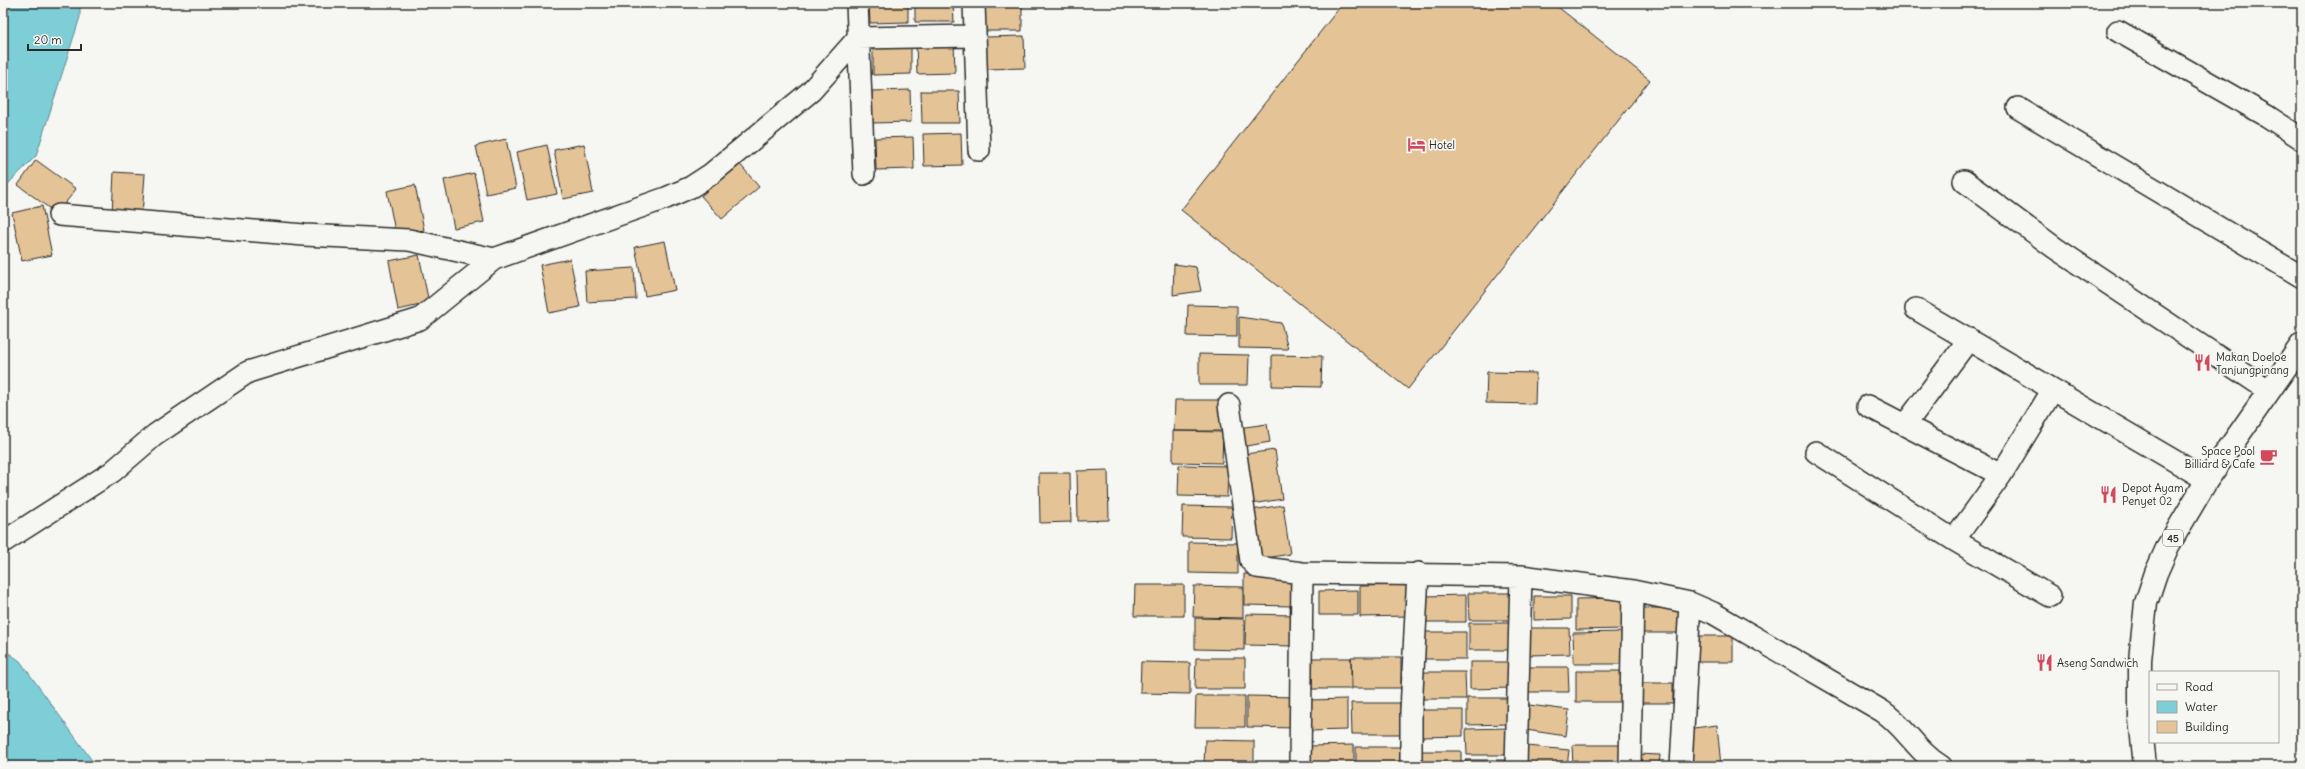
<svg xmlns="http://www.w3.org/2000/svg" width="2305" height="769" viewBox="0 0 2305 769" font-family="Delius,sans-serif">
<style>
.water{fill:#7eced8;stroke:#5d8d93}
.building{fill:#e4c496;stroke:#2b2b2b}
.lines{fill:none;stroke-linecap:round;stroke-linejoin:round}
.minor-casing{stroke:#2b2b2b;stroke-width:24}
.trunk-casing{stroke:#2b2b2b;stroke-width:25}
.minor{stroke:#f6f6f2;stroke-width:21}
.trunk{stroke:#f6f6f2;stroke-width:22}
.labels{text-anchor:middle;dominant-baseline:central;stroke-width:3.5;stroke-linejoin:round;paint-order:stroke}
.shield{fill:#f6f6f2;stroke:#686867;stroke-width:1}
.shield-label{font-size:10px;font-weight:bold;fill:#2b2b2b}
.poi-label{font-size:11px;fill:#2b2b2b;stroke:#f6f6f2;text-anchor:start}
</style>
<rect width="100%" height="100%" fill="#f6f6f2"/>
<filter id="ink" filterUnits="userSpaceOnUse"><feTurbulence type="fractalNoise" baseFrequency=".025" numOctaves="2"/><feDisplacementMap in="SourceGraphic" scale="8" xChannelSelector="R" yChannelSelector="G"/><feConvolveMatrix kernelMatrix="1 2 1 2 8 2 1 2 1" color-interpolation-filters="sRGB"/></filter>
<g filter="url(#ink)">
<path class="water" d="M 3,3 L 80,3 L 80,17 L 36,156 L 3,189 Z
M 3,649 L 20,661 L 96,766 L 3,766 Z"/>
<path class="building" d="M 869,3 L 908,3 L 908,22 L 870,23 Z
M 915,3 L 953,3 L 954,22 L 915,22 Z
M 983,3 L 1022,3 L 1022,31 L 984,31 Z
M 1343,3 L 1553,3 L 1650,80 L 1408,389 L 1181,210 Z
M 1024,36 L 1025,68 L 986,69 L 986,37 Z
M 954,41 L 955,73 L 917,74 L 916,42 Z
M 911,42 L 911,74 L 873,75 L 873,43 Z
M 910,90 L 911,122 L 872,123 L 872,91 Z
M 921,91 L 959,91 L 960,123 L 922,123 Z
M 961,133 L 962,165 L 924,166 L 923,134 Z
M 913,137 L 914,169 L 876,170 L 875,138 Z
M 506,139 L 516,188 L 486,194 L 476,146 Z
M 584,144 L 593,193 L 563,199 L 554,150 Z
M 547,145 L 557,194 L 527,200 L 517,152 Z
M 36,160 L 76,189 L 57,214 L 18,185 Z
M 739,163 L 759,187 L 722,219 L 701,196 Z
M 114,172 L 145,174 L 142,216 L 112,214 Z
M 474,173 L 484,222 L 454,228 L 444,180 Z
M 415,185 L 424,230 L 396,236 L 387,191 Z
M 42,206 L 52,255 L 22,261 L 12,213 Z
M 665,241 L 675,290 L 645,296 L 635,247 Z
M 419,255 L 429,303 L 398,310 L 389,261 Z
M 570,259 L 580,307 L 549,313 L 540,265 Z
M 1174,264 L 1196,267 L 1201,291 L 1173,295 Z
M 634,268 L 636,299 L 587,302 L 585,271 Z
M 1188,305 L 1237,306 L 1237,337 L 1187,336 Z
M 1239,317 L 1281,323 L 1288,349 L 1239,348 Z
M 1199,354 L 1249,355 L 1248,385 L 1199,385 Z
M 1272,355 L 1322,356 L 1321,387 L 1272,386 Z
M 1487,372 L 1536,373 L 1535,404 L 1486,403 Z
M 1175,400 L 1224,400 L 1223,431 L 1174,431 Z
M 1267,424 L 1270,442 L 1241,447 L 1238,428 Z
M 1173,431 L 1223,432 L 1222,463 L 1173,462 Z
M 1275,450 L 1282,499 L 1252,504 L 1245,454 Z
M 1179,465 L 1228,466 L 1227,497 L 1178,496 Z
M 1108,470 L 1109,520 L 1078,521 L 1077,471 Z
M 1039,473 L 1070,473 L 1071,522 L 1040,523 Z
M 1283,505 L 1290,554 L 1260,559 L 1252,510 Z
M 1183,506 L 1232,507 L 1231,538 L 1182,537 Z
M 1189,542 L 1238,543 L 1238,574 L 1189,573 Z
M 1244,574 L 1294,575 L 1293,606 L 1244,605 Z
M 1135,585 L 1184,585 L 1184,616 L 1134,616 Z
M 1409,585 L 1409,616 L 1360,617 L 1360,586 Z
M 1194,586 L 1243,587 L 1243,618 L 1193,617 Z
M 1358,590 L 1358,615 L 1319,615 L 1319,591 Z
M 1468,593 L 1511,593 L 1511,620 L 1469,620 Z
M 1466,595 L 1466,622 L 1424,622 L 1424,596 Z
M 1534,596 L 1571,596 L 1571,619 L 1534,620 Z
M 1625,598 L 1625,629 L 1576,630 L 1576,599 Z
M 1643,608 L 1683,608 L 1684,633 L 1643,633 Z
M 1246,614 L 1295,615 L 1295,646 L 1245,645 Z
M 1195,618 L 1244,619 L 1244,650 L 1195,649 Z
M 1469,623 L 1512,623 L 1512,650 L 1469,650 Z
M 1526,628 L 1569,628 L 1570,654 L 1527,655 Z
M 1424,632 L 1466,632 L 1466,659 L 1424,659 Z
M 1623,632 L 1623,664 L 1574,664 L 1573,633 Z
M 1691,636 L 1733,636 L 1733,662 L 1691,662 Z
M 1351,657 L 1401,657 L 1401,688 L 1352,688 Z
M 1196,658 L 1245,658 L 1245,689 L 1195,689 Z
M 1312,658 L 1351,658 L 1351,689 L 1312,689 Z
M 1141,662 L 1190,663 L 1190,694 L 1140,693 Z
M 1470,662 L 1512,662 L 1512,688 L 1470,689 Z
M 1527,667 L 1568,667 L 1569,692 L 1528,692 Z
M 1576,671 L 1625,671 L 1625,702 L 1576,702 Z
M 1423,672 L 1465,672 L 1466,699 L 1423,699 Z
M 1641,683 L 1673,683 L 1673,703 L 1641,703 Z
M 1196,696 L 1245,696 L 1245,727 L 1195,727 Z
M 1247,696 L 1297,697 L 1296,728 L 1247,727 Z
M 1467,698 L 1510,698 L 1510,724 L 1467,725 Z
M 1347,699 L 1347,730 L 1310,731 L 1310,700 Z
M 1351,703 L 1400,703 L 1401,734 L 1352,734 Z
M 1529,705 L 1569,710 L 1566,736 L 1526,730 Z
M 1420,710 L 1463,710 L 1463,736 L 1420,737 Z
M 1717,725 L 1721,766 L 1690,766 L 1687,729 Z
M 1509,728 L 1509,755 L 1467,755 L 1466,729 Z
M 1205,740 L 1254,741 L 1254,766 L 1204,766 Z
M 1354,745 L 1354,766 L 1310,766 L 1309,746 Z
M 1572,745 L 1622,745 L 1622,766 L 1573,766 Z
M 1527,746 L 1569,750 L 1567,766 L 1525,766 Z
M 1356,747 L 1402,747 L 1402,766 L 1356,766 Z
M 1418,751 L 1461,751 L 1461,766 L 1419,766 Z
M 1636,754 L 1660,755 L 1659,766 L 1635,766 Z
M 1465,760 L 1508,760 L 1508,766 L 1466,766 Z"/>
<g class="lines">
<defs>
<path id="minor" d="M 857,3 L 864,174
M 974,3 L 979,150
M 2118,31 L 2267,116 L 2302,139
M 2018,108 L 2302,277
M 1964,181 L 2055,248 L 2268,390
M 59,215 L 304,235 L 409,240 L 494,259 L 666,198 L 691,187 L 711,174 L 811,91 L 858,38 L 974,36
M 1916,309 L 2207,480
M 1229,405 L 1251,561 L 1257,567 L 1302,573 L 1521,576 L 1633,591 L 1690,603 L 1713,613 L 1882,711 C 1905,726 1917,752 1941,766
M 1868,406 L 2001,475
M 1905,425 L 1969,339
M 1816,452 L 1954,540 L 2050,596
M 1954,540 L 2001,475 L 2052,391
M 3,542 L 112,472 L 155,435 L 248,372 L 420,319 L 494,259
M 1300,766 L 1302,573
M 1411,766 L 1411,711 L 1418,573
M 1516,766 L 1521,576
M 1630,766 L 1633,591
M 1681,766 L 1690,603"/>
<path id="trunk" d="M 2145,766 L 2140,718 L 2140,660 L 2146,603 L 2156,573 L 2168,546 L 2207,480 L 2302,344"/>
</defs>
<use href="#minor" class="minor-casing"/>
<use href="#trunk" class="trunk-casing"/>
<use href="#minor" class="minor"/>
<use href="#trunk" class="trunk"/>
</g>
</g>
<defs>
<symbol id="hotel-bare" viewBox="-9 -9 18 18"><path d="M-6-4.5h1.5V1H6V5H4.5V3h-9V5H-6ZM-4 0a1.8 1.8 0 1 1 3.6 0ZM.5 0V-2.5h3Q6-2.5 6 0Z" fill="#d1495b" stroke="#f6f6f2" stroke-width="2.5" paint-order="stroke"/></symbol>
<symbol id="restaurant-bare" viewBox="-9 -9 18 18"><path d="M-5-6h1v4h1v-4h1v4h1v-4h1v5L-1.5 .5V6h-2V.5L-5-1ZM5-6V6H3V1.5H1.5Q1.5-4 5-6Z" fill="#d1495b" stroke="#f6f6f2" stroke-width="2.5" paint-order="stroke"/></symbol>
<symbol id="cafe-bare" viewBox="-9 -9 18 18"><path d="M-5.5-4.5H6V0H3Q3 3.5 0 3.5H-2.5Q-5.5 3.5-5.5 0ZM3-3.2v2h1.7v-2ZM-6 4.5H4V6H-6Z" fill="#d1495b" stroke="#f6f6f2" stroke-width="2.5" paint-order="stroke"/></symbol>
</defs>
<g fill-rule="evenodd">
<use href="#hotel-bare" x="1404" y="132" width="25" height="25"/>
<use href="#restaurant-bare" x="2190" y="350" width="25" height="25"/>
<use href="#cafe-bare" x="2256" y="444" width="25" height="25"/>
<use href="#restaurant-bare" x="2096" y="482" width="25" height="25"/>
<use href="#restaurant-bare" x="2032" y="650" width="25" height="25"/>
</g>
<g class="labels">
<rect class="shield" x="2163" y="530" width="20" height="16" rx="3"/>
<g class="shield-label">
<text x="2173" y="538">45</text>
</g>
<g class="poi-label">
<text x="1429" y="145">Hotel</text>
<text x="2216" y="357">Makan Doeloe<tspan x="2216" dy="13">Tanjungpinang</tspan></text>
<text x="2255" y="451" text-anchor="end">Space Pool<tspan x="2255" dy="13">Billiard &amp; Cafe</tspan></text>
<text x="2122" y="488">Depot Ayam<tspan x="2122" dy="13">Penyet 02</tspan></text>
<text x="2057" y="663">Aseng Sandwich</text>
</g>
</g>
<rect width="2305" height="769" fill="none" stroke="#f6f6f2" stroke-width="16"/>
<rect x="8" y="8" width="2289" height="753" fill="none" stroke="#2b2b2b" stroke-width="1.5" filter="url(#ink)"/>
<rect x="2149" y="671" width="130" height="72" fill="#f6f6f2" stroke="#a5a5a2"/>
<rect x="2157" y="684" width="20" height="6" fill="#f6f6f2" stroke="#a5a5a2"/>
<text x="2185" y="691" font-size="12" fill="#2b2b2b">Road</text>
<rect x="2157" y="701" width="20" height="12" fill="#7eced8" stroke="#a5a5a2"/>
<text x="2185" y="711" font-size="12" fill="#2b2b2b">Water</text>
<rect x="2157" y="721" width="20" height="12" fill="#e4c496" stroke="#a5a5a2"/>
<text x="2185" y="731" font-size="12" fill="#2b2b2b">Building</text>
<path d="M28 44v6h53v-6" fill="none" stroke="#2b2b2b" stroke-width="2"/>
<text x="34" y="44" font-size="12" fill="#2b2b2b" stroke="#f6f6f2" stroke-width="3" paint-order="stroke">20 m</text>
</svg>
